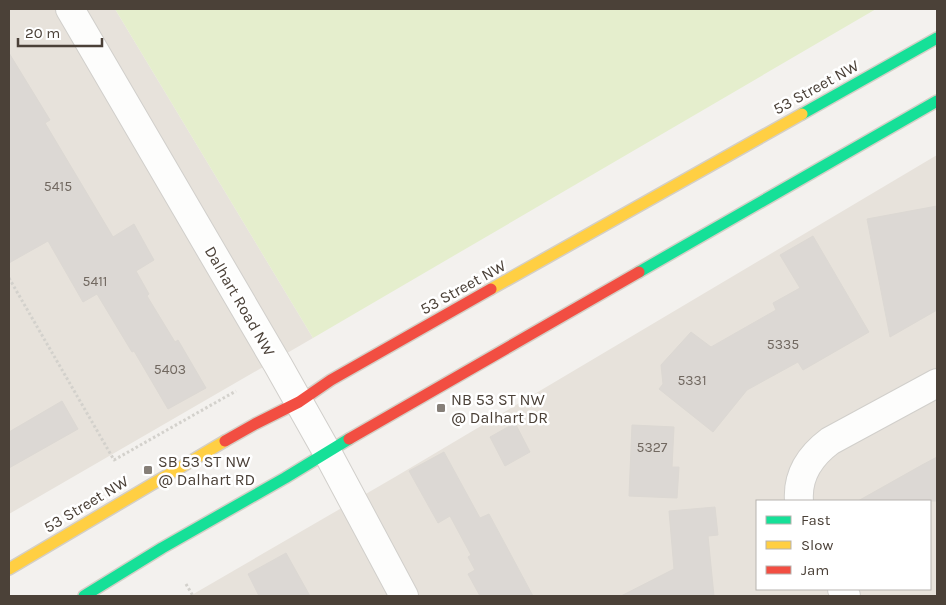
<svg xmlns="http://www.w3.org/2000/svg" width="946" height="605" viewBox="0 0 946 605" font-family="Karla,sans-serif">
<style>
.residential{fill:#e7e2db;fill-rule:evenodd}
.green{fill:#e5eecd}
.building{fill:#dcd8d4;stroke:#dcd8d3}
.lines{fill:none;stroke-linecap:round;stroke-linejoin:round}
.street-casing{stroke:#d1cfcb;stroke-width:30}
.fast-casing{stroke:#d4cfc6;stroke-width:14}
.slow-casing{stroke:#d4cfc6;stroke-width:14}
.jam-casing{stroke:#d4cfc6;stroke-width:14}
.path{stroke:#d3d1cc;stroke-width:3;stroke-dasharray:2.5 2.5;stroke-linecap:butt}
.street{stroke:#fdfdfc;stroke-width:28}
.fast{stroke:#16e098;stroke-width:11}
.slow{stroke:#ffcf43;stroke-width:11}
.jam{stroke:#f24e42;stroke-width:11}
.poi-dot{fill:#867f78;stroke:#fff;stroke-width:2}
.labels{text-anchor:middle;dominant-baseline:central;stroke-width:5;stroke-linejoin:round;paint-order:stroke}
.number-label{font-size:14px;fill:#716860}
.street-label{font-size:16px;fill:#4b4138;stroke:#fff}
.poi-label{font-size:16px;fill:#4b4138;stroke:#fff;text-anchor:start}
</style>
<rect width="100%" height="100%" fill="#f3f1ee"/>
<path class="residential" d="M 9,9 L 115,9 L 313,338 L 9,514 Z
M 937,155 L 937,596 L 190,596 L 395,477 ZM 757,501 L 930,501 L 930,589 L 757,589 Z"/>
<path class="green" d="M 115,9 L 876,9 L 313,338 Z"/>
<path class="building" d="M 9,53 L 50,120 L 45,123 L 113,237 L 134,224 L 154,260 L 136,271 L 149,294 L 147,296 L 175,342 L 178,340 L 206,388 L 168,409 L 134,351 L 132,352 L 97,294 L 83,302 L 48,241 L 9,263 Z
M 937,206 L 937,310 L 890,337 L 867,219 Z
M 813,236 L 869,332 L 803,370 L 798,362 L 747,390 L 713,432 L 659,389 L 663,384 L 661,365 L 691,332 L 711,347 L 776,310 L 773,303 L 800,288 L 780,255 Z
M 62,401 L 78,429 L 9,468 L 9,432 Z
M 515,423 L 530,452 L 505,466 L 490,437 Z
M 632,425 L 674,427 L 672,467 L 679,467 L 677,498 L 629,496 Z
M 444,452 L 480,518 L 489,514 L 533,596 L 480,596 L 468,574 L 475,570 L 468,557 L 471,555 L 450,516 L 438,523 L 409,471 Z
M 937,457 L 937,501 L 858,501 L 922,465 Z
M 715,507 L 718,535 L 708,536 L 714,596 L 621,596 L 674,569 L 669,511 Z
M 286,553 L 310,596 L 259,596 L 248,574 Z"/>
<g class="lines">
<defs>
<path id="street" d="M 70,9 L 278,365 L 327,452 L 404,596
M 799,501 C 797,475 810,456 830,441 L 937,383
M 842,589 L 846,596"/>
<path id="fast" d="M 802,114 L 937,38
M 639,272 L 937,101
M 84,596 L 162,548 L 285,478 L 349,439"/>
<path id="slow" d="M 491,289 L 802,114
M 9,569 L 225,441"/>
<path id="jam" d="M 349,439 L 639,272
M 225,441 L 255,424 L 299,402 L 331,380 L 491,289"/>
</defs>
<use href="#street" class="street-casing"/>
<use href="#fast" class="fast-casing"/>
<use href="#slow" class="slow-casing"/>
<use href="#jam" class="jam-casing"/>
<path class="path" d="M 9,278 L 114,460 L 236,391
M 186,584 L 193,596"/>
<use href="#street" class="street"/>
<use href="#fast" class="fast"/>
<use href="#slow" class="slow"/>
<use href="#jam" class="jam"/>
</g>
<g class="poi-dot">
<rect x="436" y="403" width="10" height="10" rx="2.5"/>
<rect x="143" y="465" width="10" height="10" rx="2.5"/>
</g>
<g class="labels">
<g class="number-label">
<text x="58" y="186">5415</text>
<text x="95" y="281">5411</text>
<text x="783" y="344">5335</text>
<text x="170" y="369">5403</text>
<text x="692" y="380">5331</text>
<text x="652" y="447">5327</text>
</g>
<g class="street-label">
<text transform="translate(816 87) rotate(-29)">53 Street NW</text>
<text transform="translate(463 287) rotate(-29)">53 Street NW</text>
<text transform="translate(240 301) rotate(60)">Dalhart Road NW</text>
<text transform="translate(86 504) rotate(-31)">53 Street NW</text>
</g>
<g class="poi-label">
<text x="451" y="399">NB 53 ST NW<tspan x="451" dy="18">@ Dalhart DR</tspan></text>
<text x="158" y="461">SB 53 ST NW<tspan x="158" dy="18">@ Dalhart RD</tspan></text>
</g>
</g>
<rect width="946" height="605" fill="none" stroke="#4b4138" stroke-width="20"/>
<rect x="756" y="500" width="175" height="90" fill="#ffffff" stroke="#b7b3af"/>
<rect x="766" y="516" width="25" height="8" fill="#16e098" stroke="#b7b3af"/>
<text x="801" y="525" font-size="15" fill="#4b4138">Fast</text>
<rect x="766" y="541" width="25" height="8" fill="#ffcf43" stroke="#b7b3af"/>
<text x="801" y="550" font-size="15" fill="#4b4138">Slow</text>
<rect x="766" y="566" width="25" height="8" fill="#f24e42" stroke="#b7b3af"/>
<text x="801" y="575" font-size="15" fill="#4b4138">Jam</text>
<path d="M18 38v8h84v-8" fill="none" stroke="#4b4138" stroke-width="2.5"/>
<text x="25" y="38" font-size="15" fill="#4b4138" stroke="#ffffff" stroke-width="4" paint-order="stroke">20 m</text>
</svg>
